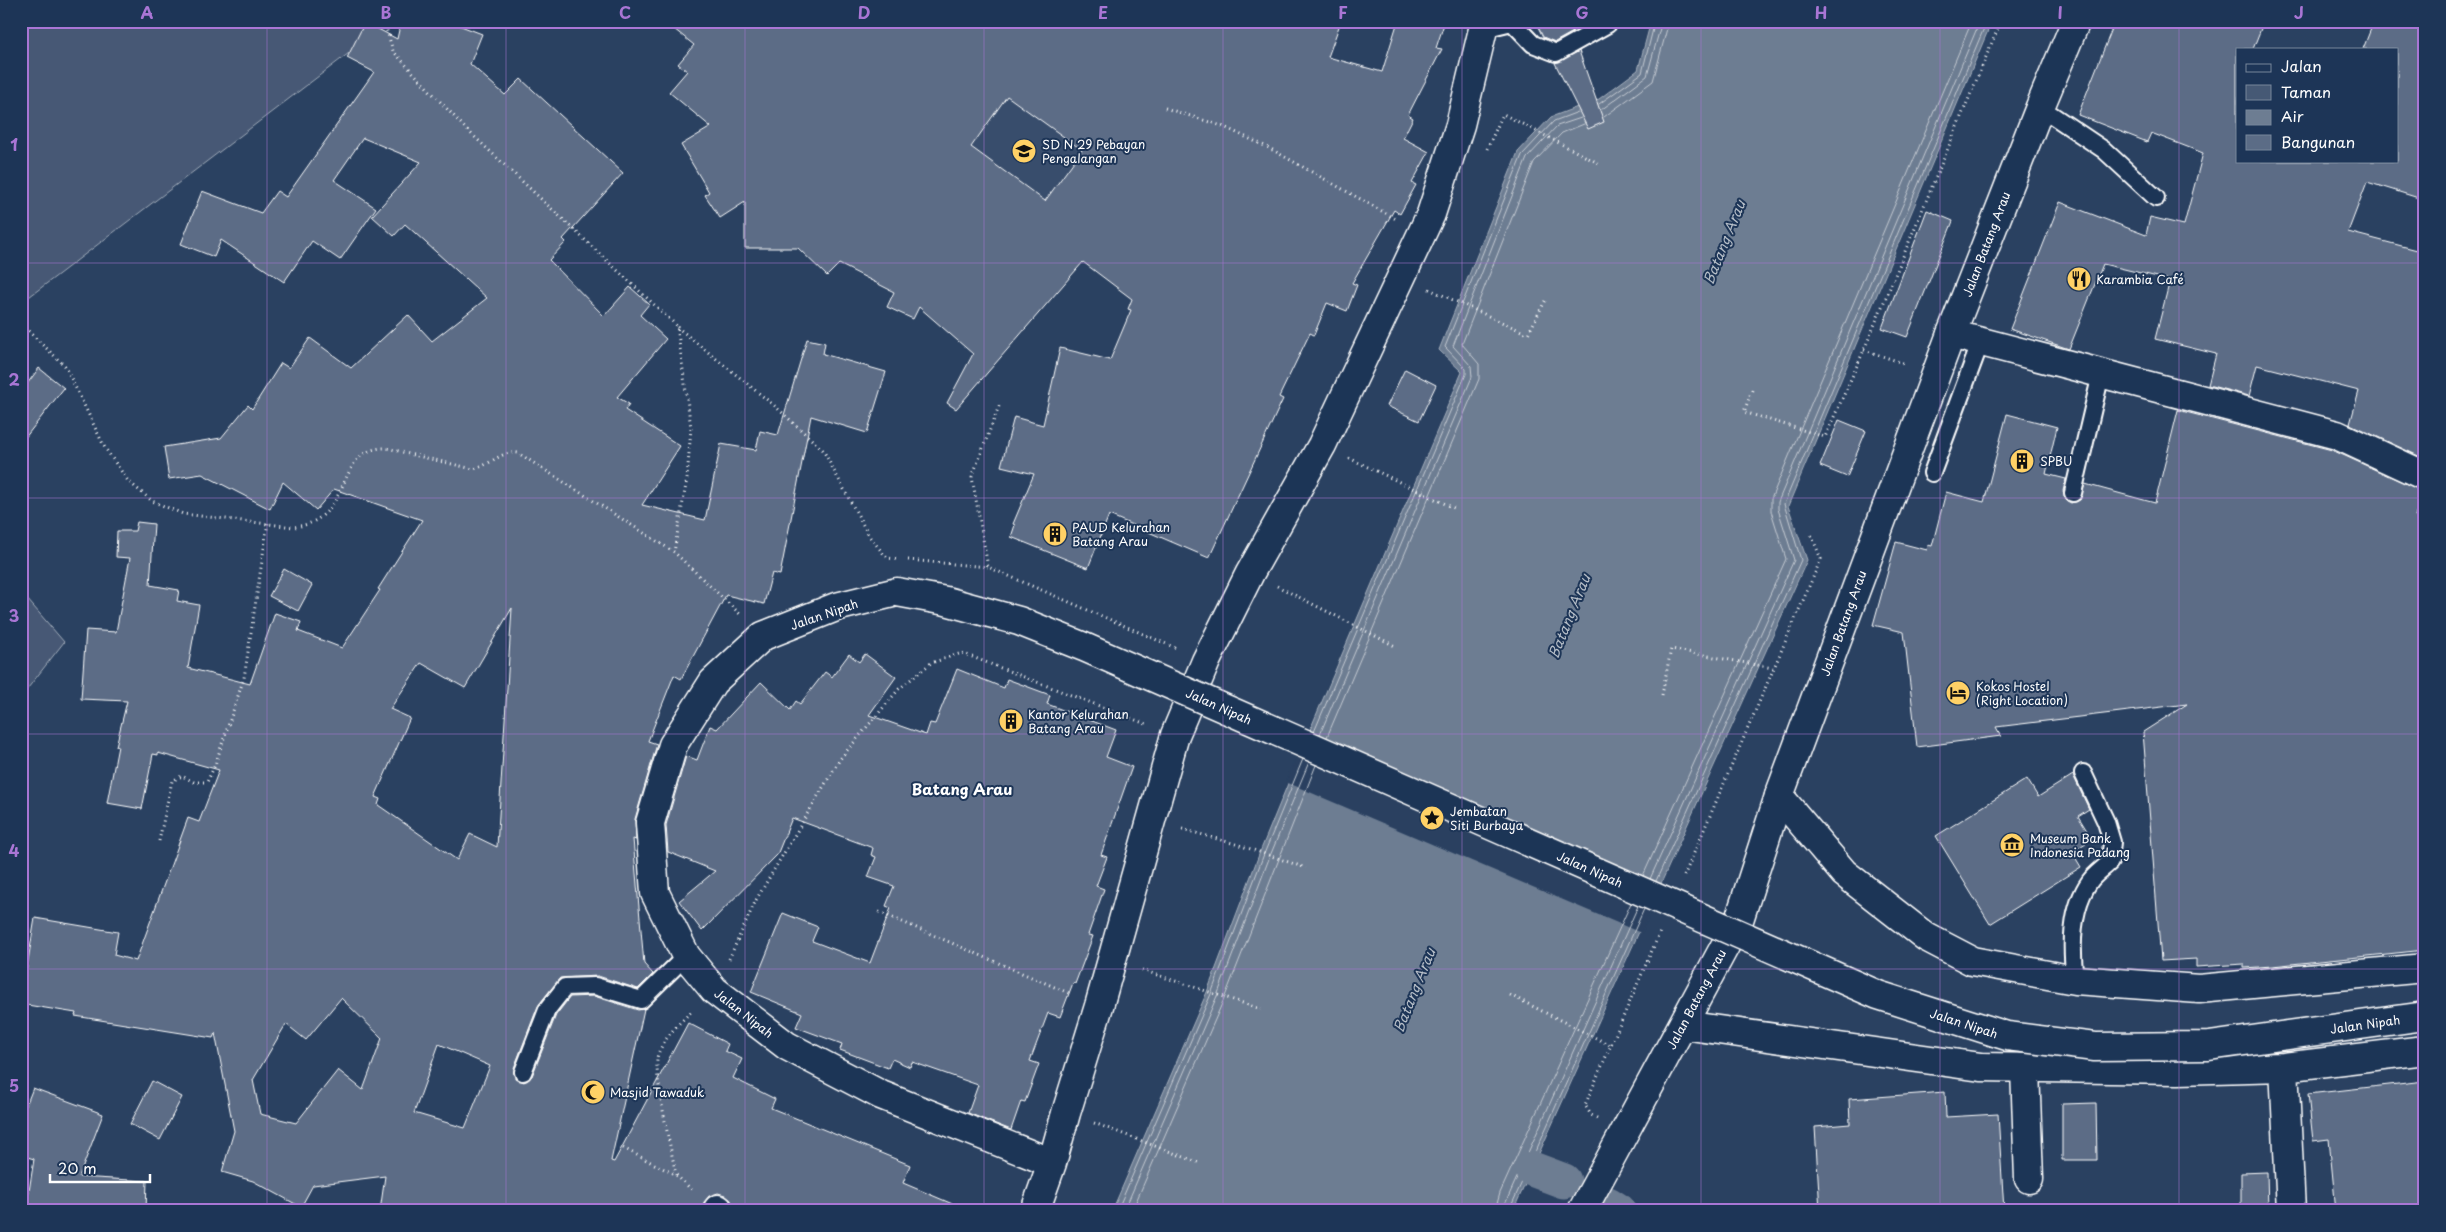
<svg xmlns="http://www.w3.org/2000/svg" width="2446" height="1232" viewBox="0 0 2446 1232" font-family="'Playpen Sans',sans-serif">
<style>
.built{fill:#394e6c;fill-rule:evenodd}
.green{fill:#465975;stroke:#a2acba}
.water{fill:#6d7d92;stroke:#a7b1be}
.pier{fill:#2a4161}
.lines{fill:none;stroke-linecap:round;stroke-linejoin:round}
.shore{stroke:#c5cbd3;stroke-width:1}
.canal{stroke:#6d7d92;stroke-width:35}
.building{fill:#5b6c86;stroke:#fff;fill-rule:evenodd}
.service-casing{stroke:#fff;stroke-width:20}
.minor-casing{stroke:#fff;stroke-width:31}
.tertiary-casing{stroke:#fff;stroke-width:31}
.secondary-casing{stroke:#fff;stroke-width:31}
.path{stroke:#fff;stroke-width:3;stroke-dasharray:1 4;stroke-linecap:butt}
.service{stroke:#1d3557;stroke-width:16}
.minor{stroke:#1d3557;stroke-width:28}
.tertiary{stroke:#1d3557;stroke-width:28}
.secondary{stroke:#1d3557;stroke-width:28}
.tertiary-bridge-casing{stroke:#fff;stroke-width:31;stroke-linecap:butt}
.tertiary-bridge{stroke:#1d3557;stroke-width:28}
.grid{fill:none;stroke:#a976d5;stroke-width:1;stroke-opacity:0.55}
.labels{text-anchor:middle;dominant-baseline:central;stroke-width:4;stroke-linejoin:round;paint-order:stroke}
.poi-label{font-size:12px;fill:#fff;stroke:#1d3557;text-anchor:start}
.street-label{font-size:12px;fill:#fff;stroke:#1d3557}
.water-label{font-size:14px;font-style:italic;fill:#b6bec8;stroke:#1d3557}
.quarter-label{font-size:15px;font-weight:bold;fill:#fff;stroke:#1d3557}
.neatline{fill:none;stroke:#a976d5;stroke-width:2}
.grid-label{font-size:16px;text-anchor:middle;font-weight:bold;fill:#a976d5}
</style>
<rect width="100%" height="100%" fill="#2a4161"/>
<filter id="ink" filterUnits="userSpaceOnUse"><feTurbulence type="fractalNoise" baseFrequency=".02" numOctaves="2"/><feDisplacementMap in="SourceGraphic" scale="10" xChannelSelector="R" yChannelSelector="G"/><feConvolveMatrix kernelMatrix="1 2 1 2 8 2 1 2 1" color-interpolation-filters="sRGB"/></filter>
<g filter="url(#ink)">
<path class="built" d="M 995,21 L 1002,21 L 1154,134 L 1051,276 L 949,203 L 905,158 ZM 1000,30 L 1036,55 L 948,179 L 912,153 ZM 1040,54 L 1111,104 L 1080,148 L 1008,97 ZM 1110,111 L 1148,139 L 1053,270 L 1022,247 L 1070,181 L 1063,176 ZM 982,155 L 1049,205 L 1017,248 L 949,198 Z"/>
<path class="green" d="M 21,21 L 391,21 L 21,303 Z
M 21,592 L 64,642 L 21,697 Z"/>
<path class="water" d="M 1651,21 L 1992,21 L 1788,506 L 1807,560 L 1513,1211 L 1112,1211 L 1207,992 L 1260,852 L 1312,725 L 1462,372 L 1439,350 L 1518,152 L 1551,117 L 1599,99 L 1638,70 Z"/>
<path class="pier" d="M 1306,731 L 1662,886 L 1641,933 L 1286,782 Z"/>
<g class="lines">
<path class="shore" d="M 1599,104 L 1642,73 L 1655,21
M 1601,110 L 1647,76 L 1662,21
M 1604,117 L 1653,81 L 1669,21
M 1314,732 L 1466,374 L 1466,369 L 1445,347 L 1522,155 L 1554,121 L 1578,112
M 1320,734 L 1472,377 L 1471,366 L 1453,346 L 1527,158 L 1557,126 L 1581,118
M 1327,737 L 1479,379 L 1479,364 L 1462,344 L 1534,162 L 1562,133 L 1584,124
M 1643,876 L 1786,559 L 1771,511 L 1771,499 L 1972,21
M 1650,879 L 1794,560 L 1778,509 L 1778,502 L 1980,21
M 1656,881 L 1801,560 L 1784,504 L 1987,21
M 1117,1211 L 1211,994 L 1264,854 L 1303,759
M 1124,1211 L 1217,996 L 1270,856 L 1309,762
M 1132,1211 L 1224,999 L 1316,765
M 1495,1211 L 1500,1193 L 1631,903
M 1502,1211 L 1638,906
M 1509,1211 L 1644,909"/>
<path class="canal" d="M 1532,1169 L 1564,1181
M 1608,1204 L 1619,1211"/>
</g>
<path class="building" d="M 401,21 L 448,21 L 482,34 L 470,64 L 505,95 L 521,79 L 623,173 L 563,239 L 566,242 L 549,260 L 604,316 L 630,287 L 649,304 L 640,315 L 666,339 L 617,397 L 629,404 L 625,410 L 680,446 L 642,505 L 705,520 L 721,444 L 756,450 L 760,431 L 778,435 L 807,339 L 825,343 L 823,354 L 886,372 L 867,433 L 811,416 L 780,575 L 772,573 L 764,604 L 726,595 L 681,679 L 674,675 L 648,741 L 657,744 L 635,819 L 636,840 L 633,839 L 644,964 L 653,974 L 638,989 L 598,976 L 560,978 L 538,1006 L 514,1068 L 515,1078 L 524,1082 L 532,1076 L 556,1015 L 570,997 L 594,996 L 638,1010 L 644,1009 L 611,1161 L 614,1162 L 688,1023 L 728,1044 L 725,1051 L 742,1059 L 733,1078 L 775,1099 L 771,1108 L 910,1165 L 903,1183 L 969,1211 L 733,1211 L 731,1200 L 725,1195 L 718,1193 L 709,1196 L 704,1202 L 702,1211 L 380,1211 L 385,1176 L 313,1185 L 301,1207 L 253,1181 L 222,1172 L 234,1131 L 215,1033 L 213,1038 L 75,1016 L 76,1013 L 21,1004 L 35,918 L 118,932 L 114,955 L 136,961 L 188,818 L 199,822 L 219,770 L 158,753 L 158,755 L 153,754 L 142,809 L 107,803 L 118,746 L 116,746 L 127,701 L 81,699 L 86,630 L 116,632 L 130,558 L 116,557 L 117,531 L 135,531 L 137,522 L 154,524 L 150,585 L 179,590 L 177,601 L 199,605 L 188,668 L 250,684 L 275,613 L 301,622 L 298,631 L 342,648 L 380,590 L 378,589 L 422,520 L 334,489 L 316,510 L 283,482 L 270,509 L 202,474 L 169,479 L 164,447 L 221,438 L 248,405 L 252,409 L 281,363 L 289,368 L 310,338 L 351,368 L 408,315 L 432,341 L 487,298 L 405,224 L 394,236 L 372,216 L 421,162 L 363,138 L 334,180 L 376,208 L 340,260 L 312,241 L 284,282 L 221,240 L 214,257 L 181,244 L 202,191 L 261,213 L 277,191 L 286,197 L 374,72 L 347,58 L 365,22 L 397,39 ZM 512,608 L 497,847 L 470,834 L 457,860 L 378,805 L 380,799 L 375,797 L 410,718 L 390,709 L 421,663 L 465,688 ZM 341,998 L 382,1038 L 363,1090 L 338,1070 L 296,1123 L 260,1114 L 253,1080 L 286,1024 L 306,1040 ZM 439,1044 L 490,1066 L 465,1128 L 414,1113 Z
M 664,21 L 1341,21 L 1328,57 L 1382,72 L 1398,21 L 1445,21 L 1436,48 L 1442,49 L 1408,115 L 1413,118 L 1403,138 L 1429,152 L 1412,183 L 1416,185 L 1400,214 L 1394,210 L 1352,283 L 1357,285 L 1347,311 L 1327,303 L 1314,335 L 1310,333 L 1279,397 L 1283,399 L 1209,558 L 1109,515 L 1088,568 L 1011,537 L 1015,525 L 1013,524 L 1034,474 L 1001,466 L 1014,417 L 1043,425 L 1060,348 L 1110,360 L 1131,310 L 1128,309 L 1132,299 L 1083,262 L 956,409 L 947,403 L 973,354 L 919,307 L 913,319 L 887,307 L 894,292 L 839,264 L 827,276 L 798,248 L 745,248 L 745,202 L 720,218 L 705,195 L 709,192 L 681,145 L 711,127 L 669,92 L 687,71 L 678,64 L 694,45 ZM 1007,96 L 1082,150 L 1045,201 L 971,147 Z
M 1535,21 L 1569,21 L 1573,32 L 1555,42 L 1543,37 Z
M 2115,21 L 2264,21 L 2253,49 L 2237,49 L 2237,161 L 2397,161 L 2397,49 L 2363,49 L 2374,21 L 2408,21 L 2425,28 L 2425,200 L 2367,182 L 2348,232 L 2425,252 L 2425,459 L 2350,424 L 2359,391 L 2257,365 L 2249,396 L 2208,385 L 2216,354 L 2155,339 L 2170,280 L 2103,264 L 2069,349 L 2010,329 L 2060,202 L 2146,235 L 2150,217 L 2184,225 L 2203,153 L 2151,133 L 2147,142 L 2078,115 Z
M 1579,51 L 1604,122 L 1588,129 L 1555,63 Z
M 1927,210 L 1953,221 L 1907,337 L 1882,328 Z
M 39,368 L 64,388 L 21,443 L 21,392 Z
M 1405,369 L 1436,385 L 1419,421 L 1387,406 Z
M 2178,410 L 2332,450 L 2422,491 L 2415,517 L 2425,519 L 2425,950 L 2272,966 L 2244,968 L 2244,964 L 2196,967 L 2196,959 L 2161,961 L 2143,732 L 2187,704 L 1996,727 L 2001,736 L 1917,747 L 1904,632 L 1873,625 L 1896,542 L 1927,550 L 1928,545 L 1932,546 L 1946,492 L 1984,502 L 2007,414 L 2057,427 L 2046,474 L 2066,479 L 2063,491 L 2067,501 L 2071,503 L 2080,500 L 2085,484 L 2155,503 Z
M 1839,420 L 1866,431 L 1847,477 L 1820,466 Z
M 284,569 L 312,585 L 298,611 L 269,596 Z
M 849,654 L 859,662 L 865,654 L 896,677 L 869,715 L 926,735 L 930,723 L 935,724 L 957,669 L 1004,688 L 1007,679 L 1050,695 L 1047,704 L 1116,730 L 1106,757 L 1132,767 L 1101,855 L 1107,857 L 1096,886 L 1104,889 L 1088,935 L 1093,936 L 1075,984 L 1073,983 L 1060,1017 L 1048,1013 L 1030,1061 L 1039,1064 L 1025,1102 L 1021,1101 L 1011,1130 L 968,1113 L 978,1085 L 912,1062 L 910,1067 L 892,1059 L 888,1068 L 840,1050 L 842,1044 L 796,1027 L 802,1013 L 751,992 L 783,913 L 818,927 L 812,941 L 870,963 L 891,908 L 886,906 L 894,886 L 868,877 L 876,857 L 871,855 L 873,848 L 792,818 L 777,855 L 702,931 L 679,901 L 715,871 L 668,852 L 666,825 L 686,756 L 697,760 L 710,726 L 717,729 L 761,682 L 790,710 L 796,701 L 800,704 L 825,672 L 832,677 Z
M 2073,775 L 2089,809 L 2078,816 L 2092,839 L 2072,852 L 2081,867 L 1990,924 L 1936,836 L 2027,779 L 2038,797 Z
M 152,1081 L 182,1097 L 160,1140 L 130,1124 Z
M 2425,1081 L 2425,1211 L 2336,1211 L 2329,1139 L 2313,1141 L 2308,1094 Z
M 33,1088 L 103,1114 L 79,1177 L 147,1181 L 146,1211 L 26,1211 L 34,1159 L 21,1155 L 21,1118 Z
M 1945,1092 L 1946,1117 L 1998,1114 L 2004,1211 L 1820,1211 L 1815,1127 L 1850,1124 L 1849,1099 Z
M 2096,1103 L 2097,1160 L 2062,1160 L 2062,1104 Z
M 2267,1172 L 2268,1211 L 2241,1211 L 2241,1173 Z"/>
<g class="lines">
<defs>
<path id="service" d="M 1483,29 L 1512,22 L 1533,44 L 1556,53 L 1608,24
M 2040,107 L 2104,150 L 2156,198
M 1932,473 L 1981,341
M 2073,493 L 2101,374
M 2075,980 C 2071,948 2070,909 2090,881 C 2095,874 2104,868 2110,862 L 2112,842 L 2106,822 L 2083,773
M 523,1072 L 547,1010 L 565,987 L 595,986 L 641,1000 L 686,956"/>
<path id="minor" d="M 1951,334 L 2337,435 L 2425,476
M 2025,1069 L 2029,1179
M 717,1211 L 718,1209"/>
<path id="tertiary" d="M 897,592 L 836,607 L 763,636 L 713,682 L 673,745 L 650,823 L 655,893 L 686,956 L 714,990 L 787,1046 L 881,1095 L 1052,1163
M 1779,796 L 1844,873 L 1926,937 L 1972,961 L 2075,980 L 2199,989 L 2425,968
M 1683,1025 L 1981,1067 L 2178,1070 L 2284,1067 L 2425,1050
M 2284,1067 L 2291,1211
M 1035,1211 L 1052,1163 L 1066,1113 L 1099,1006 L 1175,735 L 1206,661 L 1250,573 L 1322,445 L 1431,214 L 1460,125 L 1485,21"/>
<path id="secondary" d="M 1582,1211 L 1739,920 L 1779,796 L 1951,334 L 2040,107 L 2076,21"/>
</defs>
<use href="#service" class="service-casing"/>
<use href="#minor" class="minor-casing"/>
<use href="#tertiary" class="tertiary-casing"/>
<use href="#secondary" class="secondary-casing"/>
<path class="path" d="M 384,21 L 393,51 L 464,127 L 677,326 L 691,428 L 687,479 L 674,552
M 1165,108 L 1222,126 L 1269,148 L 1396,219
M 1487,149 L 1503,114 L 1602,165
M 1429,289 L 1528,334 L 1546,299
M 21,324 L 65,366 L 105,448 L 128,481 L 152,501 L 183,514 L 294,527 C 354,520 334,450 383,448 C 391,448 401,452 409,454 C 431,459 452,464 473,469 C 490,466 501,450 518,453 L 674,552 L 741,615
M 677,327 L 776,407 L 823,450 L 869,536 L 887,558 L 896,559
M 1864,350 L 1906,364
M 1752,390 L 1744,412 L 1825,437 L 1864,350 L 2001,21
M 999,406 L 972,477 L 988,567 L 1178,649
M 1349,458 L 1456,509
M 908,560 L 988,567
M 1277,586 L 1395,646
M 1662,695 L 1671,649 L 1773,668
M 1182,829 L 1239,845 L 1306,868
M 159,841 L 172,781 L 182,776 L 194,782 L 207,782 L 215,765 L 244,678 L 268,522
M 1684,876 L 1821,559 L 1811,534
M 879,912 L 1071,994
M 729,959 L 756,900 L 840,759 L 899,689 L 931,663 L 962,653 L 1146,724
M 1142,970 L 1261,1009
M 1510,995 L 1612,1046
M 1597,1118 L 1591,1115 L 1585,1105 L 1660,932
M 1094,1123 L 1200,1163
M 623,1148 L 676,1175 L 694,1192
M 676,1175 C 672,1153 652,1069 658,1054 C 665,1037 678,1024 691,1012
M 1404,1211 L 1406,1205"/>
<use href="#service" class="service"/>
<use href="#minor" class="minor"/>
<use href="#tertiary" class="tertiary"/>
<use href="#secondary" class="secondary"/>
<defs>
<path id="tertiary-bridge" d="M 897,592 L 946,601 L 1019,621 L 1084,647 L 1878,995 L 2007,1036 L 2095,1047 L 2209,1046 L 2425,1016"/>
</defs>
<use href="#tertiary-bridge" class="tertiary-bridge-casing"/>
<use href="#tertiary-bridge" class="tertiary-bridge"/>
</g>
</g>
<path class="grid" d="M 267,21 L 267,1211M 506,21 L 506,1211M 745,21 L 745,1211M 984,21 L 984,1211M 1223,21 L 1223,1211M 1462,21 L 1462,1211M 1701,21 L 1701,1211M 1940,21 L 1940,1211M 2179,21 L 2179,1211M 21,263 L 2425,263M 21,498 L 2425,498M 21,734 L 2425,734M 21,969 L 2425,969"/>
<defs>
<symbol id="school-disc" viewBox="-11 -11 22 22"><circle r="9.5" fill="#ffd166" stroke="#1d3557"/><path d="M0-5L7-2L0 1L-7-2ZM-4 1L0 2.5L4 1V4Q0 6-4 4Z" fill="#111"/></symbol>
<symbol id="restaurant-disc" viewBox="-11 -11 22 22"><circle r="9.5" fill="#ffd166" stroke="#1d3557"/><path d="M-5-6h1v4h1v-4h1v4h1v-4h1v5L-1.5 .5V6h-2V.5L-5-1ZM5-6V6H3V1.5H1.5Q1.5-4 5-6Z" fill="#111"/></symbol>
<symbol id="building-disc" viewBox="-11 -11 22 22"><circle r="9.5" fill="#ffd166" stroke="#1d3557"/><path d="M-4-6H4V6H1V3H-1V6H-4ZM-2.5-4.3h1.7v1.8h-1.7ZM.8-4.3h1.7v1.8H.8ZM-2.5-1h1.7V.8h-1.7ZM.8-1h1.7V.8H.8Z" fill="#111"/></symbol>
<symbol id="hotel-disc" viewBox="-11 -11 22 22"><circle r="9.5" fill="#ffd166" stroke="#1d3557"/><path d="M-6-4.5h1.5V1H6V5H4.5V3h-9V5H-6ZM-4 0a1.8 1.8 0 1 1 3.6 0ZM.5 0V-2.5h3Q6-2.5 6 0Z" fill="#111"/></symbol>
<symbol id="sight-disc" viewBox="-11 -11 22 22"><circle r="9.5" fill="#ffd166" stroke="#1d3557"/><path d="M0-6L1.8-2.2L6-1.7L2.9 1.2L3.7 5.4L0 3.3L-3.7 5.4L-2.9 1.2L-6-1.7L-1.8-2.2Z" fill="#111"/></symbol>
<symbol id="museum-disc" viewBox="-11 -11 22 22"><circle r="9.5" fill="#ffd166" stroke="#1d3557"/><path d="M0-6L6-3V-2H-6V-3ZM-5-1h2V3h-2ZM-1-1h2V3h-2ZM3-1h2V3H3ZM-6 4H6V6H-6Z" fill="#111"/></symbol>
<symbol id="mosque-disc" viewBox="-11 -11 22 22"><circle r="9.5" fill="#ffd166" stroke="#1d3557"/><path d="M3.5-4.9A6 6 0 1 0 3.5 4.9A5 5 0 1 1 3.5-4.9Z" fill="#111"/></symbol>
</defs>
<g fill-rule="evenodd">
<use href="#school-disc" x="1010" y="137" width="28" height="28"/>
<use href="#restaurant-disc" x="2065" y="265" width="28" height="28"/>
<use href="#building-disc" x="2008" y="447" width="28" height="28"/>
<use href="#building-disc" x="1041" y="520" width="28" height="28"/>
<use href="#hotel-disc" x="1944" y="679" width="28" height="28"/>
<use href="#building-disc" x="997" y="707" width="28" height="28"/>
<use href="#sight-disc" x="1418" y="804" width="28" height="28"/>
<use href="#museum-disc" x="1998" y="831" width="28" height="28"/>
<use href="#mosque-disc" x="579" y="1078" width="28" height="28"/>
</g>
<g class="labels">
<g class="poi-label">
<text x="1042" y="144">SD N 29 Pebayan<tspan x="1042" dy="14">Pengalangan</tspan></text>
<text x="2096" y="279">Karambia Café</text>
<text x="2040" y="461">SPBU</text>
<text x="1072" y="527">PAUD Kelurahan<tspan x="1072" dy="14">Batang Arau</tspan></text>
<text x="1976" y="686">Kokos Hostel<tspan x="1976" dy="14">(Right Location)</tspan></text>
<text x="1028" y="714">Kantor Kelurahan<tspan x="1028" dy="14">Batang Arau</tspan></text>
<text x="1450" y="811">Jembatan<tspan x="1450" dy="14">Siti Burbaya</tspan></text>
<text x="2030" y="838">Museum Bank<tspan x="2030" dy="14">Indonesia Padang</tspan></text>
<text x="610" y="1092">Masjid Tawaduk</text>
</g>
<g class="street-label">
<text transform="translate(1986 244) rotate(-69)">Jalan Batang Arau</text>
<text transform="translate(824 614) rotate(-19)">Jalan Nipah</text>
<text transform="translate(1843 623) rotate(-70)">Jalan Batang Arau</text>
<text transform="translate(1219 706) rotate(24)">Jalan Nipah</text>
<text transform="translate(1590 869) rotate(24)">Jalan Nipah</text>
<text transform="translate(1696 999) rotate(-62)">Jalan Batang Arau</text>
<text transform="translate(744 1013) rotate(38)">Jalan Nipah</text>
<text transform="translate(1964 1023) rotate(18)">Jalan Nipah</text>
<text transform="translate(2365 1024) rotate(-8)">Jalan Nipah</text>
</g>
<g class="water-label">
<text transform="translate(1724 242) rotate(-68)">Batang Arau</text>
<text transform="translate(1569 616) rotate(-68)">Batang Arau</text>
<text transform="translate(1414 990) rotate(-68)">Batang Arau</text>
</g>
<g class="quarter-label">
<text x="962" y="788">Batang Arau</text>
</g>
</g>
<rect width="2446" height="1232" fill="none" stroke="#1d3557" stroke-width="55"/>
<rect x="2236" y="48" width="162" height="115" fill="#1d3557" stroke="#77869a"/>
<rect x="2246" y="64" width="25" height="8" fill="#1d3557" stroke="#77869a"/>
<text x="2281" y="72" font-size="15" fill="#ffffff">Jalan</text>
<rect x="2246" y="85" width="25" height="15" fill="#465975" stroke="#77869a"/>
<text x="2281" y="98" font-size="15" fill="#ffffff">Taman</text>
<rect x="2246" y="110" width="25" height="15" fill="#6d7d92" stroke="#77869a"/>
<text x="2281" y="122" font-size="15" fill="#ffffff">Air</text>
<rect x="2246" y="135" width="25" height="15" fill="#5b6c86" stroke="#77869a"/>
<text x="2281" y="148" font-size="15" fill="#ffffff">Bangunan</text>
<path d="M50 1174v8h100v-8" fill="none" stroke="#ffffff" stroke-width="2.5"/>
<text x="58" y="1174" font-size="15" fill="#ffffff" stroke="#1d3557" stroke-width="4" paint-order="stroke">20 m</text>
<rect x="28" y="28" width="2390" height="1176" class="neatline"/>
<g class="grid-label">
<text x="147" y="19">A</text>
<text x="386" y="19">B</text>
<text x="625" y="19">C</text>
<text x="864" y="19">D</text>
<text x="1103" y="19">E</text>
<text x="1343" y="19">F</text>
<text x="1582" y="19">G</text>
<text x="1821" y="19">H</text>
<text x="2060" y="19">I</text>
<text x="2299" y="19">J</text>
<text x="14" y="151">1</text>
<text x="14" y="386">2</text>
<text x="14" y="622">3</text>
<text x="14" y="857">4</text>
<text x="14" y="1092">5</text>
</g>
</svg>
